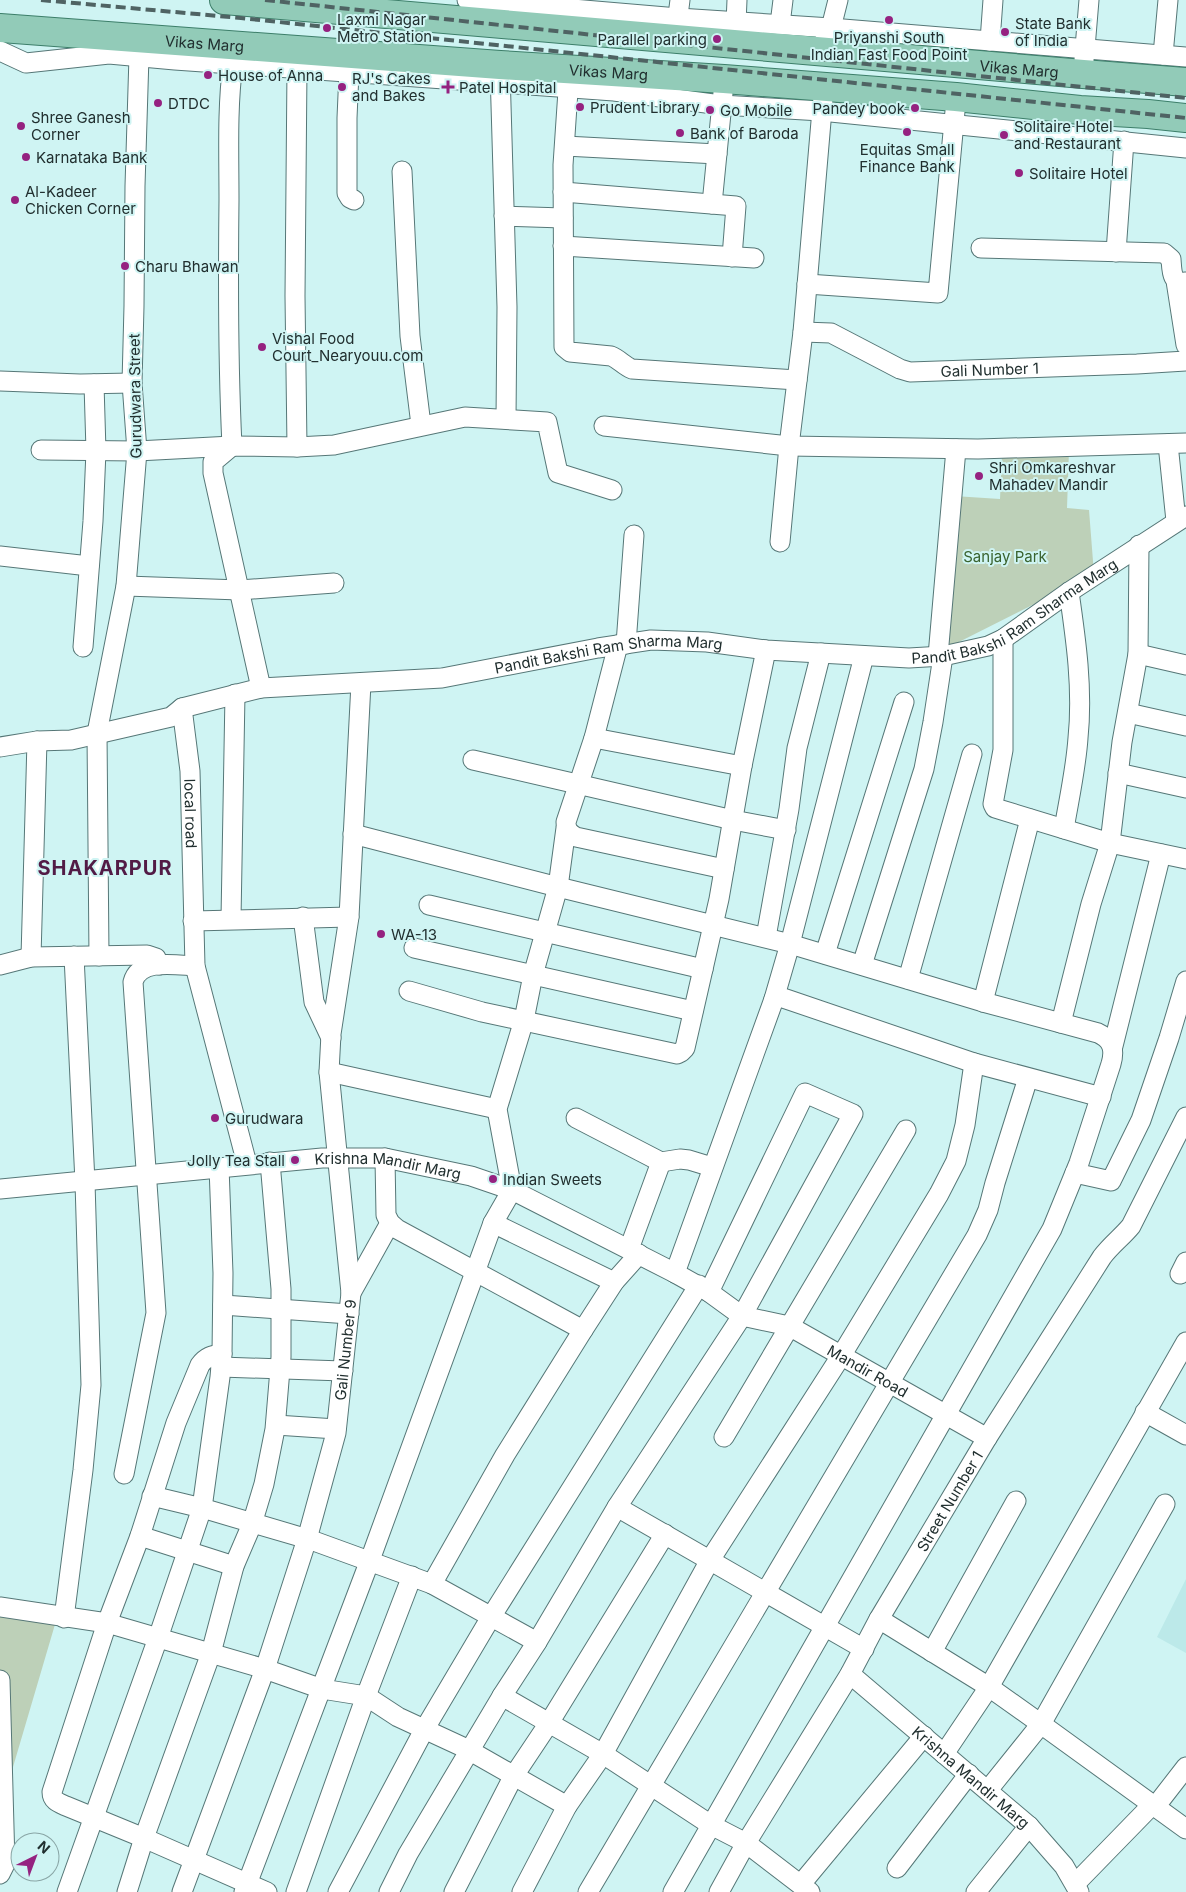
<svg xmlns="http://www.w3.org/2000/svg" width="1186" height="1892" viewBox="0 0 1186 1892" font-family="Inter,sans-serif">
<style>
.built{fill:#bce9e9}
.green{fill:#bdd0b8}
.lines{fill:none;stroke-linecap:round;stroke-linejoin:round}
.minor-casing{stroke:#567777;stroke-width:21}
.primary-casing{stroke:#3c7e69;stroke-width:30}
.minor{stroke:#fff;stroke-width:19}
.primary{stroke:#92cbb8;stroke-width:28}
.rail{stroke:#4f6363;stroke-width:4;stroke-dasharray:10 5;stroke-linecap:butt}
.poi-dot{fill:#952280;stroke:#cff4f3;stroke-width:2}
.labels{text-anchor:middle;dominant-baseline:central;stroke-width:4;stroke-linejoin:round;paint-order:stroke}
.poi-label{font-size:15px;fill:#212f2f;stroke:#cff4f3;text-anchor:start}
.street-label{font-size:15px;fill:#212f2f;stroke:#cff4f3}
.park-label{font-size:15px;fill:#3a632f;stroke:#cff4f3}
.district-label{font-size:20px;font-weight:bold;letter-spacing:1px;fill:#521b46;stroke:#cff4f3}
</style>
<rect width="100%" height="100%" fill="#cff4f3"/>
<path class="built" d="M 1186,1579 L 1186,1653 L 1157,1637 Z"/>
<path class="green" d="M 1069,450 L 1067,508 L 1089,510 L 1094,574 L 943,650 L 954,496 L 1000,499 L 1002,455 Z
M 0,1612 L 56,1621 L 8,1784 L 0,1783 Z"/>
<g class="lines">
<defs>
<g id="minor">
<path d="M 467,0 L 678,18 L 831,28 L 1186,57"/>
<path d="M 736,23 L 737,0"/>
<path d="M 780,24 L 783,0"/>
<path d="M 676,31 L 680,0"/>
<path d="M 825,39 L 831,28 L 838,0"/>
<path d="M 990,41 L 993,0"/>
<path d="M 0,51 L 26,63 L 109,54 L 175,60 L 614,91 L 721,105 L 821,111 L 1186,148"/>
<path d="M 1163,55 L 1168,0"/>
<path d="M 1084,60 L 1089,0"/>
<path d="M 297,68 L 295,296 L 297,447"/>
<path d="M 500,71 L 507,307 L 506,419"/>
<path d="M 349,72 L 347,118 L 347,193 L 350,198 L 354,200"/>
<path d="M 569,76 L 563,165 L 564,347 L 570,352 L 611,356 C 619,359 624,366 632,369 L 797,380"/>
<path d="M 565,146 L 717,154"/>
<path d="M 402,171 L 410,336 L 421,425"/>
<path d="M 563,192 L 736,206 L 732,257"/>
<path d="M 712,204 L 723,93"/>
<path d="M 504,216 L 563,218"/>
<path d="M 563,246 L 754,258"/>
<path d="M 981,248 L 1164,253 L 1171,259 C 1172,271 1171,284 1186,282"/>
<path d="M 1116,252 L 1124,141"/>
<path d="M 1176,281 L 1186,345"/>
<path d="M 807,284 L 938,293 L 955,111"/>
<path id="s1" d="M 803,332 L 831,333 L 900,369 L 910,372 L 1137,364 L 1186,361"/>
<path d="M 0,381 L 80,384 L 132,383"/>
<path d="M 604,426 L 789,446 L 978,449 L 1186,443"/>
<path d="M 1168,444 L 1176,521"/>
<path d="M 232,446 C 228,364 228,282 229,200 C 229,154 227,108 233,63"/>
<path d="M 232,446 L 213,462 L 213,473 L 261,688"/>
<path d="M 41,450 L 137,451 L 232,446 L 297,447 L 334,445 L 465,417 L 547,422 L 558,473 L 612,490"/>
<path d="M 780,542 L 789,446 L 803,332 L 823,98"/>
<path d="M 0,556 L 89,566"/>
<path d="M 126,586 L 240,590 L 334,583"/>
<path d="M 1003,639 L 1003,750 L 993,804 L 995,808 L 1110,843 L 1186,859"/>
<path d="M 626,644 L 634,535"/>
<path d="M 618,645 L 594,738 L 566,822 C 566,830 569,833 576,837 L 724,869"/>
<path d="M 83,647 L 93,521 L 96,451 L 94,384"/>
<path d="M 1138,654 L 1186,665"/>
<path d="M 938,656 L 956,449"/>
<path id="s2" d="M 182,708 L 190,771 L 195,966 L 247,1164"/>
<path d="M 1128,713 L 1186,726"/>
<path d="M 594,738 L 742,766"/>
<path id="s3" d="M 0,747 L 37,741 L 71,740 L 171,717 L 182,708 L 261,688 L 442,678 L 598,648 L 651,640 L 707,642 L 766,650 L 909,658 L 943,656 L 988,646 L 1003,639 L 1069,592 L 1186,516"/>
<path d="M 473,760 L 733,820 L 786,830"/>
<path d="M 1118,773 L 1186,788"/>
<path d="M 1064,829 C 1069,799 1076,768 1078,738 C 1083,689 1076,640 1069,592"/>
<path d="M 353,834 L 558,887 L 790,944 L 983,1002 L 1098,1033 C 1113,1040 1115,1050 1111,1064 L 1079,1163 L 1052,1229 L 673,1892"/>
<path d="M 429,905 L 703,969"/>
<path d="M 303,917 L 314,1002 L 331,1038"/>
<path d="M 231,919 L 235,694"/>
<path d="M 193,921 L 349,917"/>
<path d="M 766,937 L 789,809 L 797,748 L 821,653"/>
<path d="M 414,948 L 693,1011"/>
<path d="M 825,954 L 904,702"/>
<path d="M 99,956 L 97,733 L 126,586 L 137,451 L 132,383 L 134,306 L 135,186 L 139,56"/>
<path d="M 31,957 L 37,741"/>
<path d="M 0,965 L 31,957 L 147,955 L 156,958 L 159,965"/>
<path d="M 862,965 L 924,769 L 933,722 L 943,656"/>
<path d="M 908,979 L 972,754"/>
<path d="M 409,991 L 482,1012 L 677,1054 L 681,1052 L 685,1048 L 719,899 L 742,766 L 766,650"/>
<path d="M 774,999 L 780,997 L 789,1000 L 974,1063 L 1101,1097"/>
<path d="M 983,1002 L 1030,819"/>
<path d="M 1061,1023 L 1091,904 L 1110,843 L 1122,742 L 1138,654 L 1139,545"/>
<path d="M 1113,1046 L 1161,854"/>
<path d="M 329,1072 L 497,1109"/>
<path d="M 576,1118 L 661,1162 L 680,1159 L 689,1160 L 712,1167"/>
<path d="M 385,1158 L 386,1215 L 390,1223 L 397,1229 L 583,1330"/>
<path d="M 1075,1173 L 1111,1181 L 1141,1120 L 1169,1038 L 1186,981"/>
<path id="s4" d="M 0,1189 L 322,1158 L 385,1158 L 471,1176 L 512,1190 L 675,1273 L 709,1292 L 742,1316 L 789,1326 L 987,1438"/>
<path d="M 493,1223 L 614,1282"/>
<path d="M 629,1249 L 661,1162"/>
<path d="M 675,1273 L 774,999 L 790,944 L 864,656"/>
<path d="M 1180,1274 L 1186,1262"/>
<path d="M 351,1293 L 390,1223"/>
<path d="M 223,1305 L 349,1314"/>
<path d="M 222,1354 C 212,1355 206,1357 200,1365 L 176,1423 L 140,1536 L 107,1623 L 52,1792 C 52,1801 59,1803 66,1806 L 144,1838 L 267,1892"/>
<path d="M 221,1367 L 343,1371"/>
<path d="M 1145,1412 L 1186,1435"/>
<path d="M 276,1425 L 336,1429"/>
<path d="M 724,1437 L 906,1130"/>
<path d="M 124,1474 L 156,1313 L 133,982 C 139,958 176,965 195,966"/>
<path d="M 152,1496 L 202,1508 L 311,1540 L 432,1584 L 537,1642"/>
<path d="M 617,1507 L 864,1649"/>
<path d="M 140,1536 L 234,1566"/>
<path d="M 432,1584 L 505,1455 L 583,1330 L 614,1282 L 639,1254"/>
<path d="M 0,1607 L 107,1623 L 265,1669 L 322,1689 L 366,1696 L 398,1717 L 465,1748 L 567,1806"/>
<path d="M 64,1618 L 83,1470 L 91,1385 L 85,1182 L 74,956"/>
<path d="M 879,1619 L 989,1687 L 1041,1724 L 1165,1504"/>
<path d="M 932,1652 L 1016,1501"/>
<path id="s5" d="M 850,1674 L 1029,1826 L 1064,1866 L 1079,1892"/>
<path d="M 0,1680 L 5,1864 L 0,1874"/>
<path d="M 502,1696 L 603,1754 L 711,1825 L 746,1843 L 810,1892"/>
<path d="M 944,1754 L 989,1687 L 1186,1342"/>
<path d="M 988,1790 L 1041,1724 L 1186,1829"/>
<path d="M 1155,1807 L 1186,1767"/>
<path d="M 897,1868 L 969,1774"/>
<path d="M 801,1884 L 924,1736"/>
<path d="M 1075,1884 L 1152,1805"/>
<path d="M 67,1892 L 158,1638 L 202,1508 L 220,1377 L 222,1354 L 223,1273 L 219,1167"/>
<path d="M 127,1892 L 144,1838 L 211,1653 L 234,1566 L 252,1524 L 264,1484 L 275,1429 L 281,1357 L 281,1289 L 270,1162"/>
<path id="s6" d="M 182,1892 L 265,1669 L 307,1539 L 336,1433 L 351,1293 L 329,1072 L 331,1034 L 349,917 L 361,683"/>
<path d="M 244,1892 L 370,1560 L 493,1223 L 512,1190 L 497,1109 L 524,1020 L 533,975 L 558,887 L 566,828"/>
<path d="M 296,1892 L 366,1696 L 412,1576"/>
<path d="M 338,1892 L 424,1730 L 491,1617 L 699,1285"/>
<path d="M 389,1892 L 408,1854 L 502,1696 L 537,1642 L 617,1507 L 742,1316 L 853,1114 L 805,1093 L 709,1292"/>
<path d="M 454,1892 L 513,1777 L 549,1723 L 665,1534"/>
<path d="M 522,1892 L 567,1806 L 603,1754 L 710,1560 L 841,1356 L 939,1194 L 956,1161 L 965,1125 L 974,1063"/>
<path d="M 588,1892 L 977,1235 L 988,1210 L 995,1183 L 1028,1078"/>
<path id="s7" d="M 719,1892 L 746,1843 L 850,1674 L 879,1619 L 987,1438 L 1102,1257 C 1111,1245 1122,1237 1131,1226 L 1186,1117"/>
<path d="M 976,1892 L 1029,1826"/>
</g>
<g id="primary">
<path id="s8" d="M 224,0 L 1083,74 L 1186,82"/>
<path id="s9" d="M 0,28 L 500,65 L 724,79 L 956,97 L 1080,110 L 1148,114 L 1186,118"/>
</g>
</defs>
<use href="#minor" class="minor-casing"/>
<use href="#primary" class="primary-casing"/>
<use href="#minor" class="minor"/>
<use href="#primary" class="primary"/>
<path class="rail" d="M 41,0 L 241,18 L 1186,118
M 265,0 L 1186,98"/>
</g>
<g class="poi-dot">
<circle cx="889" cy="20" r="5"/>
<circle cx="327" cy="28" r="5"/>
<circle cx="1005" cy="32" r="5"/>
<circle cx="717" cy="39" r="5"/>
<circle cx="208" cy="75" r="5"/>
<circle cx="342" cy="87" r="5"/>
<path d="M445.5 79.5h5v5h5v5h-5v5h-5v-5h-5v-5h5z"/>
<circle cx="158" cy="103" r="5"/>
<circle cx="580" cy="107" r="5"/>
<circle cx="915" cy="108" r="5"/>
<circle cx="710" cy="110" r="5"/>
<circle cx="21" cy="126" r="5"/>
<circle cx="907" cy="132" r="5"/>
<circle cx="680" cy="133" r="5"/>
<circle cx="1004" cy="135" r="5"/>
<circle cx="26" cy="157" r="5"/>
<circle cx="1019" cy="173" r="5"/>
<circle cx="15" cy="200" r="5"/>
<circle cx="125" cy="266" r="5"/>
<circle cx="262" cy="347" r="5"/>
<circle cx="979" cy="476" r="5"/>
<circle cx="381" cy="934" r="5"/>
<circle cx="215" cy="1118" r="5"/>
<circle cx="295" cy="1160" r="5"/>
<circle cx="493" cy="1179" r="5"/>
</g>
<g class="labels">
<g class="poi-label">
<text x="337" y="19">Laxmi Nagar<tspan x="337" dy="17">Metro Station</tspan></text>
<text x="1015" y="23">State Bank<tspan x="1015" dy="17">of India</tspan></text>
<text x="889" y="37" text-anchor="middle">Priyanshi South<tspan x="889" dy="17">Indian Fast Food Point</tspan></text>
<text x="707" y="39" text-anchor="end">Parallel parking</text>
<text x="218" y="75">House of Anna</text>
<text x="352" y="78">RJ's Cakes<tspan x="352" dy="17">and Bakes</tspan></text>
<text x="459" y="87">Patel Hospital</text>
<text x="168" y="103">DTDC</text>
<text x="590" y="107">Prudent Library</text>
<text x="905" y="108" text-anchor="end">Pandey book</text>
<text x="720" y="110">Go Mobile</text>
<text x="31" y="117">Shree Ganesh<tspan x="31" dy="17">Corner</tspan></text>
<text x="1014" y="126">Solitaire Hotel<tspan x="1014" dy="17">and Restaurant</tspan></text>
<text x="690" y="133">Bank of Baroda</text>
<text x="907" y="149" text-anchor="middle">Equitas Small<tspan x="907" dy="17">Finance Bank</tspan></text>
<text x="36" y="157">Karnataka Bank</text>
<text x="1029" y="173">Solitaire Hotel</text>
<text x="25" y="191">Al-Kadeer<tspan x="25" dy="17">Chicken Corner</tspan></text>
<text x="135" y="266">Charu Bhawan</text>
<text x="272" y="338">Vishal Food<tspan x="272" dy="17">Court_Nearyouu.com</tspan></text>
<text x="989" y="467">Shri Omkareshvar<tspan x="989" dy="17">Mahadev Mandir</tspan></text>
<text x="391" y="934">WA-13</text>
<text x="225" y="1118">Gurudwara</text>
<text x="285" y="1160" text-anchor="end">Jolly Tea Stall</text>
<text x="503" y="1179">Indian Sweets</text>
</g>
<g class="street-label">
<text stroke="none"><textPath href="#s9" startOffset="205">Vikas Marg</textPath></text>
<text stroke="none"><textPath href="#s8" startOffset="798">Vikas Marg</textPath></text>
<text stroke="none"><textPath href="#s9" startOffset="610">Vikas Marg</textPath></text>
<text stroke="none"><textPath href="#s1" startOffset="196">Gali Number 1</textPath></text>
<text transform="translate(135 396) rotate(-91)">Gurudwara Street</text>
<text stroke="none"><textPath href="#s3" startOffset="1040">Pandit Bakshi Ram Sharma Marg</textPath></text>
<text stroke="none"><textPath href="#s3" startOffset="620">Pandit Bakshi Ram Sharma Marg</textPath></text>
<text stroke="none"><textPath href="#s2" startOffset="106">local road</textPath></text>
<text stroke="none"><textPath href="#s4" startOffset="390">Krishna Mandir Marg</textPath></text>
<text stroke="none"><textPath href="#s6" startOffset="568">Gali Number 9</textPath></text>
<text stroke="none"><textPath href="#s4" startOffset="919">Mandir Road</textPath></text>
<text stroke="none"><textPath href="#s7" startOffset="454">Street Number 1</textPath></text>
<text stroke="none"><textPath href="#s5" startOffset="159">Krishna Mandir Marg</textPath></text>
</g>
<g class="park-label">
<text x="1005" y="556">Sanjay Park</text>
</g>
<g class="district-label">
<text x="105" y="868">SHAKARPUR</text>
</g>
</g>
<g transform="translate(35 1857) rotate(42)"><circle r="24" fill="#cff4f3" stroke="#89a5a5"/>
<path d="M0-4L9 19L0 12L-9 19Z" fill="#952280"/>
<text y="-8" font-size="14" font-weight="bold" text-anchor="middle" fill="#212f2f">N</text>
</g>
</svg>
